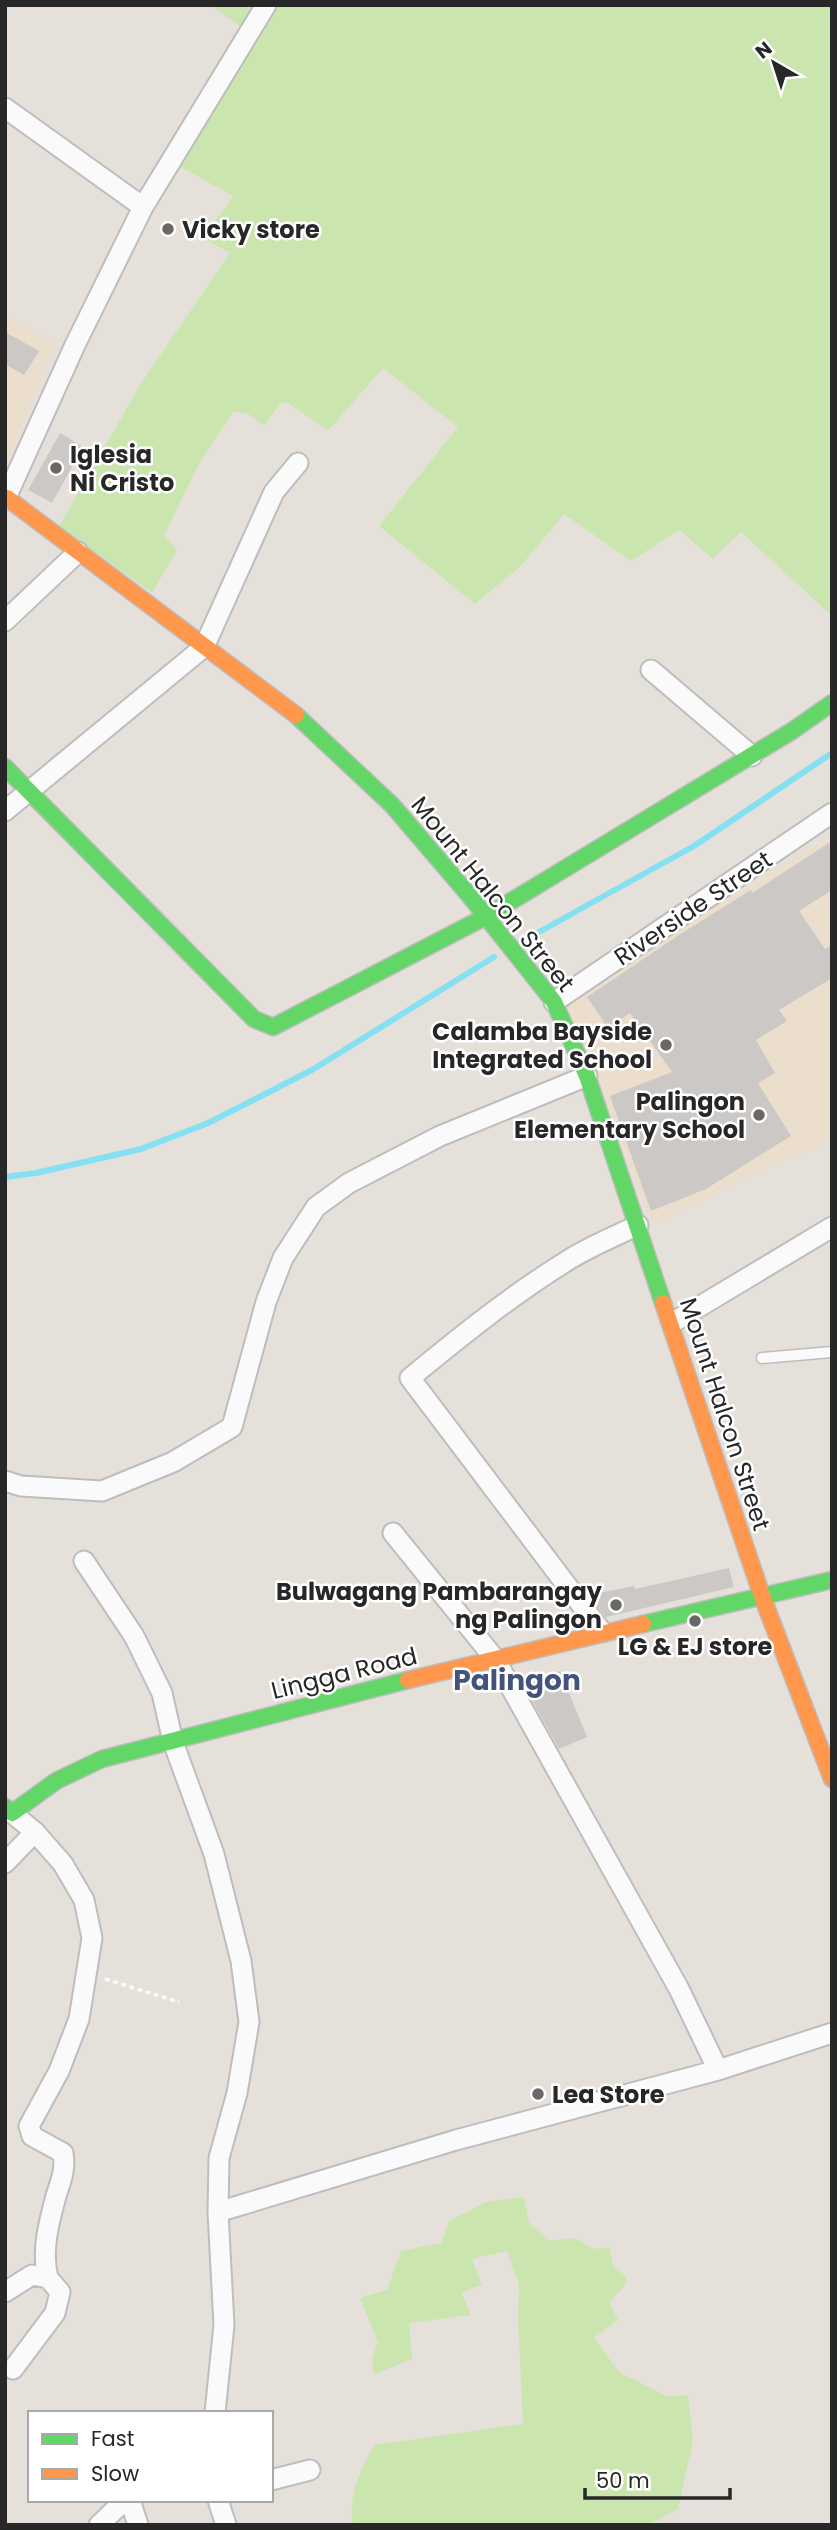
<svg xmlns="http://www.w3.org/2000/svg" width="837" height="2530" viewBox="0 0 837 2530" font-family="Poppins,sans-serif">
<style>
.education{fill:#ecdecd}
.green{fill:#cbe5af}
.lines{fill:none;stroke-linecap:round;stroke-linejoin:round}
.stream{stroke:#85e1f1;stroke-width:6}
.building{fill:#ccc8c5}
.lane-casing{stroke:#bebdbe;stroke-width:13}
.street-casing{stroke:#bebdbe;stroke-width:23}
.fast-casing{stroke:#bebdbe;stroke-width:19}
.slow-casing{stroke:#bebdbe;stroke-width:19}
.path{stroke:#fbfafa;stroke-width:3.5;stroke-dasharray:5 3.5;stroke-linecap:butt}
.lane{stroke:#fbfafa;stroke-width:10}
.street{stroke:#fbfafa;stroke-width:19}
.fast{stroke:#63d668;stroke-width:16}
.slow{stroke:#ff974d;stroke-width:16}
.poi-dot{fill:#6a6866;stroke:#fff;stroke-width:2.5}
.labels{text-anchor:middle;dominant-baseline:central;stroke-width:5;stroke-linejoin:round;paint-order:stroke}
.poi-label{font-size:24px;font-weight:bold;fill:#272727;stroke:#fff;text-anchor:start}
.street-label{font-size:24px;fill:#272727;stroke:#fff}
.quarter-label{font-size:28px;font-weight:bold;fill:#43537b;stroke:#fff}
</style>
<rect width="100%" height="100%" fill="#e6e0db"/>
<path class="education" d="M 5,315 L 55,343 L 5,468 Z
M 832,835 L 832,1139 L 726,1187 L 653,1226 L 563,999 Z"/>
<path class="green" d="M 210,5 L 832,5 L 832,616 L 741,532 L 713,559 L 679,530 L 631,561 L 564,514 L 520,567 L 475,604 L 379,526 L 458,427 L 383,368 L 328,431 L 287,402 L 281,403 L 264,426 L 247,413 L 233,412 L 200,462 L 164,535 L 177,550 L 152,593 L 59,526 L 142,382 L 230,253 L 203,238 L 233,196 L 177,165 L 256,37 Z
M 524,2197 L 529,2223 L 550,2241 L 575,2238 L 592,2249 L 609,2247 L 613,2266 L 627,2278 L 622,2289 L 609,2302 L 618,2320 L 594,2338 L 619,2372 L 668,2397 L 688,2395 L 693,2441 L 678,2509 L 648,2525 L 354,2525 C 346,2499 362,2467 374,2445 L 523,2424 L 518,2319 L 519,2285 L 507,2251 L 472,2259 L 482,2285 L 461,2292 L 471,2315 L 409,2323 L 412,2359 L 374,2374 L 372,2358 L 378,2342 L 360,2298 L 387,2290 L 401,2251 L 441,2243 L 449,2221 L 486,2202 Z"/>
<g class="lines">
<path class="stream" d="M 521,942 L 694,846 L 832,753
M 5,1177 L 36,1173 L 141,1149 L 208,1123 L 312,1070 L 494,957"/>
</g>
<path class="building" d="M 5,332 L 39,351 L 24,375 L 5,364 Z
M 60,433 L 83,447 L 52,503 L 28,490 Z
M 832,841 L 832,890 L 799,911 L 825,949 L 832,945 L 832,978 L 779,1010 L 787,1021 L 756,1040 L 775,1073 L 758,1083 L 791,1136 L 706,1189 L 651,1211 L 610,1096 L 672,1072 L 630,1013 L 608,1028 L 587,997 L 682,933 L 751,890 L 752,893 Z
M 729,1568 L 734,1587 L 606,1617 L 594,1602 L 593,1594 L 634,1586 L 635,1589 Z
M 560,1671 L 587,1737 L 559,1749 L 524,1686 Z"/>
<g class="lines">
<defs>
<path id="lane" d="M 762,1358 L 832,1352"/>
<path id="street" d="M 5,108 L 143,207
M 5,500 L 75,345 L 143,207 L 266,5
M 5,621 L 78,552
M 651,670 L 752,756
M 5,811 L 204,647 L 274,492 L 298,463
M 554,1002 L 832,813
M 672,1323 L 832,1227
M 5,1481 L 21,1486 L 102,1491 L 173,1462 L 232,1427 L 266,1302 L 283,1258 L 316,1207 L 349,1183 L 440,1136 L 587,1076
M 393,1533 L 495,1659 L 679,1989 L 718,2070
M 84,1561 L 134,1636 L 162,1693 L 173,1742 L 214,1854 L 241,1961 L 249,2022 L 237,2093 L 219,2158 L 218,2212 L 224,2325 L 215,2413
M 602,1632 L 410,1378 C 461,1336 513,1294 570,1259 C 591,1246 616,1236 638,1225
M 12,1813 L 35,1832 L 63,1864 L 84,1900 L 92,1938 L 79,2019 L 59,2071 L 29,2126 L 32,2136 L 63,2153 C 66,2168 61,2181 56,2196 C 49,2222 41,2251 48,2278
M 5,1863 L 35,1832
M 218,2212 L 456,2140 L 718,2070 L 832,2033
M 5,2292 L 32,2275 L 48,2278 L 60,2292 L 55,2313 L 13,2369
M 271,2480 L 310,2470
M 130,2500 L 138,2525
M 218,2500 L 226,2525
M 99,2525 L 125,2500"/>
<path id="fast" d="M 296,715 L 392,805 L 469,895 L 554,1002 L 587,1076 L 663,1303
M 5,767 L 254,1019 L 273,1027 L 485,917 L 792,731 L 832,703
M 643,1624 L 832,1580
M 5,1807 L 12,1813 L 56,1781 L 102,1759 L 408,1680"/>
<path id="slow" d="M 7,498 L 296,715
M 663,1303 L 762,1596 L 832,1779
M 408,1680 L 643,1624"/>
</defs>
<use href="#lane" class="lane-casing"/>
<use href="#street" class="street-casing"/>
<use href="#fast" class="fast-casing"/>
<use href="#slow" class="slow-casing"/>
<path class="path" d="M 105,1979 L 179,2002"/>
<use href="#lane" class="lane"/>
<use href="#street" class="street"/>
<use href="#fast" class="fast"/>
<use href="#slow" class="slow"/>
</g>
<g class="poi-dot">
<circle cx="168" cy="229" r="7"/>
<circle cx="56" cy="468" r="7"/>
<circle cx="666" cy="1045" r="7"/>
<circle cx="759" cy="1115" r="7"/>
<circle cx="616" cy="1605" r="7"/>
<circle cx="695" cy="1621" r="7"/>
<circle cx="538" cy="2094" r="7"/>
</g>
<g class="labels">
<g class="poi-label">
<text x="182" y="229">Vicky store</text>
<text x="70" y="454">Iglesia<tspan x="70" dy="28">Ni Cristo</tspan></text>
<text x="652" y="1031" text-anchor="end">Calamba Bayside<tspan x="652" dy="28">Integrated School</tspan></text>
<text x="745" y="1101" text-anchor="end">Palingon<tspan x="745" dy="28">Elementary School</tspan></text>
<text x="602" y="1591" text-anchor="end">Bulwagang Pambarangay<tspan x="602" dy="28">ng Palingon</tspan></text>
<text x="695" y="1646" text-anchor="middle">LG &amp; EJ store</text>
<text x="552" y="2094">Lea Store</text>
</g>
<g class="street-label">
<text transform="translate(493 894) rotate(51)">Mount Halcon Street</text>
<text transform="translate(693 908) rotate(-34)">Riverside Street</text>
<text transform="translate(725 1414) rotate(72)">Mount Halcon Street</text>
<text transform="translate(344 1673) rotate(-14)">Lingga Road</text>
</g>
<g class="quarter-label">
<text x="517" y="1680">Palingon</text>
</g>
</g>
<rect width="837" height="2530" fill="none" stroke="#272727" stroke-width="14"/>
<rect x="28" y="2411" width="245" height="91" fill="#ffffff" stroke="#a9a9a9" stroke-width="2"/>
<rect x="42" y="2434" width="35" height="10" fill="#63d668" stroke="#a9a9a9" stroke-width="2"/>
<text x="91" y="2446" font-size="21" fill="#272727">Fast</text>
<rect x="42" y="2469" width="35" height="10" fill="#ff974d" stroke="#a9a9a9" stroke-width="2"/>
<text x="91" y="2481" font-size="21" fill="#272727">Slow</text>
<g transform="translate(774 63) rotate(321)" stroke="#ffffff" stroke-width="5" paint-order="stroke">
<path d="M0-5L12 26L0 18L-12 26Z" fill="#272727"/>
<text y="-10" font-size="19" font-weight="bold" text-anchor="middle" fill="#272727">N</text>
</g>
<path d="M585 2488v10h145v-10" fill="none" stroke="#272727" stroke-width="3.5"/>
<text x="596" y="2488" font-size="21" fill="#272727" stroke="#ffffff" stroke-width="5" paint-order="stroke">50 m</text>
</svg>
